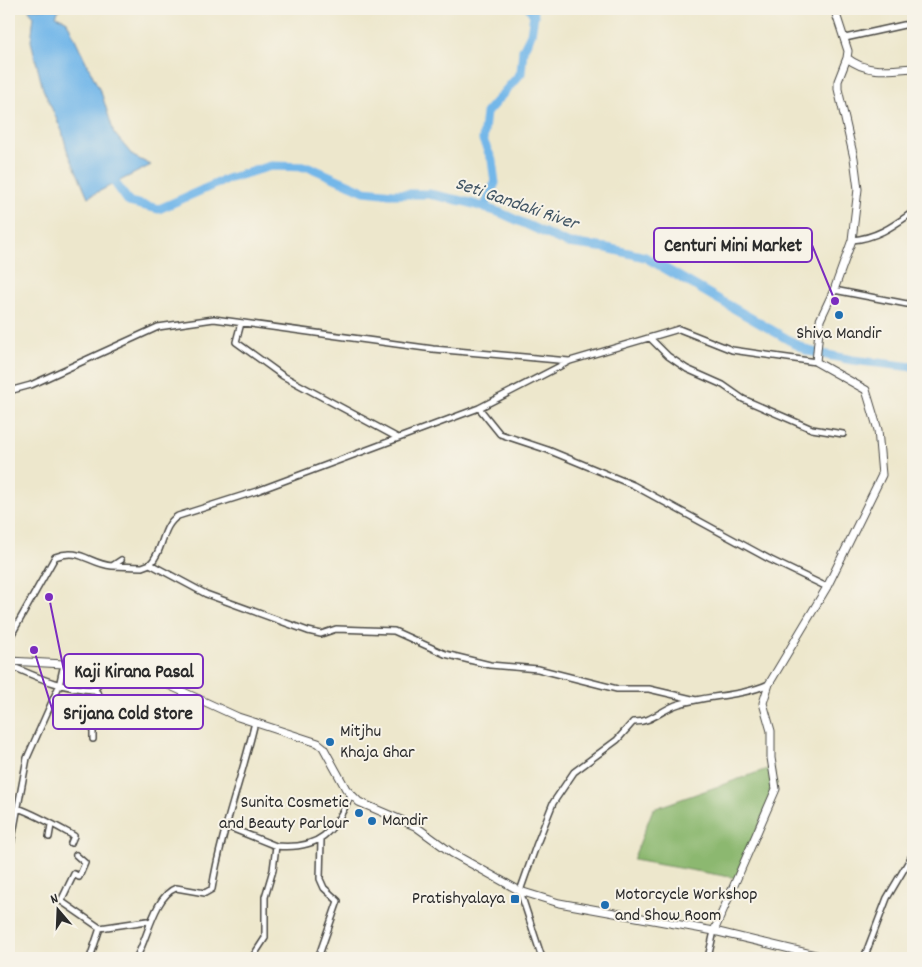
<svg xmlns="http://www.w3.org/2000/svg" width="922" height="967" viewBox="0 0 922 967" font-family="Dekko,sans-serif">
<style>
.forest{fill:#8cb870;stroke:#5c724e}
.water{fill:#73b7e9;stroke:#4f718a}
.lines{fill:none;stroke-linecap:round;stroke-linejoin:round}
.river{stroke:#73b7e9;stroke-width:9}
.street-casing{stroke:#484743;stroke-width:8}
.secondary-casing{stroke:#484743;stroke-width:9}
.street{stroke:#fff;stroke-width:5}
.secondary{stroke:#fff;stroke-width:7}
.poi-dot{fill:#1f6fb2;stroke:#f7f3e8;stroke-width:2}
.labels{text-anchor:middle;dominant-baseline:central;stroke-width:4;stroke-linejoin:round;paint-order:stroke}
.poi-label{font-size:18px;fill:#2b2b2b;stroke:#f7f3e8;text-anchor:start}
.water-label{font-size:19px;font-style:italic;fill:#415564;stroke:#f7f3e8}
.leader{fill:none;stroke:#7b2cbf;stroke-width:2}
.callout-dot{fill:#7b2cbf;stroke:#f7f3e8;stroke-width:2}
.callout{fill:#f7f3e8;stroke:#7b2cbf;stroke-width:2}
.callout-label{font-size:19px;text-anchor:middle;font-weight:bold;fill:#2b2b2b}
</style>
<rect width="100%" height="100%" fill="#f7f3e8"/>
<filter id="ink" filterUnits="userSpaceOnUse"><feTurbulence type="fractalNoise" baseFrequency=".02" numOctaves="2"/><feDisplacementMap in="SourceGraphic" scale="10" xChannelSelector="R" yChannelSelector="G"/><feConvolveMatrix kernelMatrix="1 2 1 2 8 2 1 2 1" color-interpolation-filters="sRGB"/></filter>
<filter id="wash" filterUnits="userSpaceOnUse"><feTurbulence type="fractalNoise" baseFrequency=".0096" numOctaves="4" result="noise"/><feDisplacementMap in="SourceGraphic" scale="20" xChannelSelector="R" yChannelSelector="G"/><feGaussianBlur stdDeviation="1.12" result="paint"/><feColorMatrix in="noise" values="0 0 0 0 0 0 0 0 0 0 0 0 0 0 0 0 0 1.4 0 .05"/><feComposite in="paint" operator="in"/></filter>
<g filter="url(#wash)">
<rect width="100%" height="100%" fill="#ede7cc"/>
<path class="forest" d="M 773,767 L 777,784 L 736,878 L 633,860 L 653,809 Z"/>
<path class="water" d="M 28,9 L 59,9 L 56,16 L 66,20 L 102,95 L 114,133 L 133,156 L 151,165 L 88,197 L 67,150 L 62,131 L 43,89 L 31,41 L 34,16 Z"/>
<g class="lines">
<path class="river" d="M 108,173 L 129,202 L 159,209 L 227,179 L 271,166 L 309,167 L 364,191 L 393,194 L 429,194 L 467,202 L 501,213 L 567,243 L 607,248 L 645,257 L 808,351 L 852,360 L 913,367
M 484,208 L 495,183 L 492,160 L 483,140 L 486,113 L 521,73 L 523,50 L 531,34 L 534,15 L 530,9"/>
</g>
</g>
<g filter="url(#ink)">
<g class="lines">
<defs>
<path id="street" d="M 845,38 L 913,23
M 852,240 C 877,238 893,226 913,212
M 834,290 L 907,304 L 913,302
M 241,323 L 236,342 L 283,376 L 398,438
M 650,338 L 668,356 L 687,369 L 723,385 L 743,399 L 812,429 L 843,434
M 9,391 L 31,385 L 158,327 L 214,319 L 433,349 L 569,361
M 479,408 L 500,434 L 548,450 L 633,485 L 771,560 L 827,587
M 150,564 C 164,551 161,526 178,516 L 257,491 L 479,408 L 570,361 L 679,329 L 732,350 L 816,362
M 112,566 L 142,567 L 150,564 L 206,594 L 308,631 L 321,634 L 336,629 L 394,631 L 445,654 L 490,665 L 538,669 L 617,689 L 649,689 L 696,700
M 9,639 L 55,557 C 80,547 89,564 112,566 L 121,560
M 9,665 C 39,678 62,689 95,690 L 105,671
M 93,739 L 93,723 L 100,696 L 95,690
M 18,808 C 39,816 56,826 74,836 L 71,843
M 226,826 L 276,846
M 49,837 L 51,825
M 9,855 L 27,758 L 59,686 L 64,664
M 76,855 L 85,863 L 79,877 L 74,874 L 61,901 L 100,928
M 90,958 L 100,928 L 147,921 L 150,924
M 136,958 C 147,941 154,896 176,888 L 205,893 L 212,889 C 221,832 242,778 255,722
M 252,958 L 265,938 L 265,897 L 273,870 L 276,846 C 321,850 333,832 351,795
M 318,958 L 338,901 L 324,888 L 320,879 L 321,840
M 542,958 L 520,891 L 536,846 L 553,803 L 574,772 L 617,740 L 633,722 C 651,723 662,709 679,704 C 708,695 740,697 769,684
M 708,958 L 714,931
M 864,958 L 887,898 L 913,854"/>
<path id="secondary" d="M 847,58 C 867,74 890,70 913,68
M 9,661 L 64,664 L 164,683 L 238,717 L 318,743 L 323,747 L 346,789 L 359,802 L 415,826 L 452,853 L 520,891 L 559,903 L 714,931 L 828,958
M 714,931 L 776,789 L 771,758 L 771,731 L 763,703 L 769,684 L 827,587 L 882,475 L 878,430 L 866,390 L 816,362 L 820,320 L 834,290 L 852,240 L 858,189 L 854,158 L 838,89 L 838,81 L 847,58 L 848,51 L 835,11 L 840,9"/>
</defs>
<use href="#street" class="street-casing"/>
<use href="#secondary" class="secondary-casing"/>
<use href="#street" class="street"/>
<use href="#secondary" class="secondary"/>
</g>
</g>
<g class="poi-dot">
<circle cx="839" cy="315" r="5"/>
<circle cx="330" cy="742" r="5"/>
<circle cx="359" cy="813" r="5"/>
<circle cx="372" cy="821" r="5"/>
<rect x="510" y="894" width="10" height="10" rx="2.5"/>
<circle cx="605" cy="905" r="5"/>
</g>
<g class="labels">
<g class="poi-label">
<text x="839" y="334" text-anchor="middle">Shiva Mandir</text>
<text x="340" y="732">Mitjhu<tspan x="340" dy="21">Khaja Ghar</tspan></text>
<text x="349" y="803" text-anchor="end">Sunita Cosmetic<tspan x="349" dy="21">and Beauty Parlour</tspan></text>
<text x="382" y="821">Mandir</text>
<text x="615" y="895">Motorcycle Workshop<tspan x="615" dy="21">and Show Room</tspan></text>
<text x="505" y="899" text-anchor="end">Pratishyalaya</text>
</g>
<g class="water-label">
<text transform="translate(516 205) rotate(19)">Seti Gandaki River</text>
</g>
</g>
<path class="leader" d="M835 301L812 245M49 597L64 671M34 650L53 712"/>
<g class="callout-dot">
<circle cx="835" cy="301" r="5"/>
<circle cx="49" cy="597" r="5"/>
<circle cx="34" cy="650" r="5"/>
</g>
<g class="callout">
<rect x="654" y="228" width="158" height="34" rx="5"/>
<rect x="64" y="654" width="139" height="34" rx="5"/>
<rect x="53" y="695" width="150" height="34" rx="5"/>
</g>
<g class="callout-label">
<text x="733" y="251">Centuri Mini Market</text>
<text x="134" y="677">Kaji Kirana Pasal</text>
<text x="128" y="719">Srijana Cold Store</text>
</g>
<rect width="922" height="967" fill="none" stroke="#f7f3e8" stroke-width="30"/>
<g transform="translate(58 910) rotate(341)" stroke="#f7f3e8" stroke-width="4" paint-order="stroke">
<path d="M0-4L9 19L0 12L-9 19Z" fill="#2b2b2b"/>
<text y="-8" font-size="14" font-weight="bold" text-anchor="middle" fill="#2b2b2b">N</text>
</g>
</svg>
